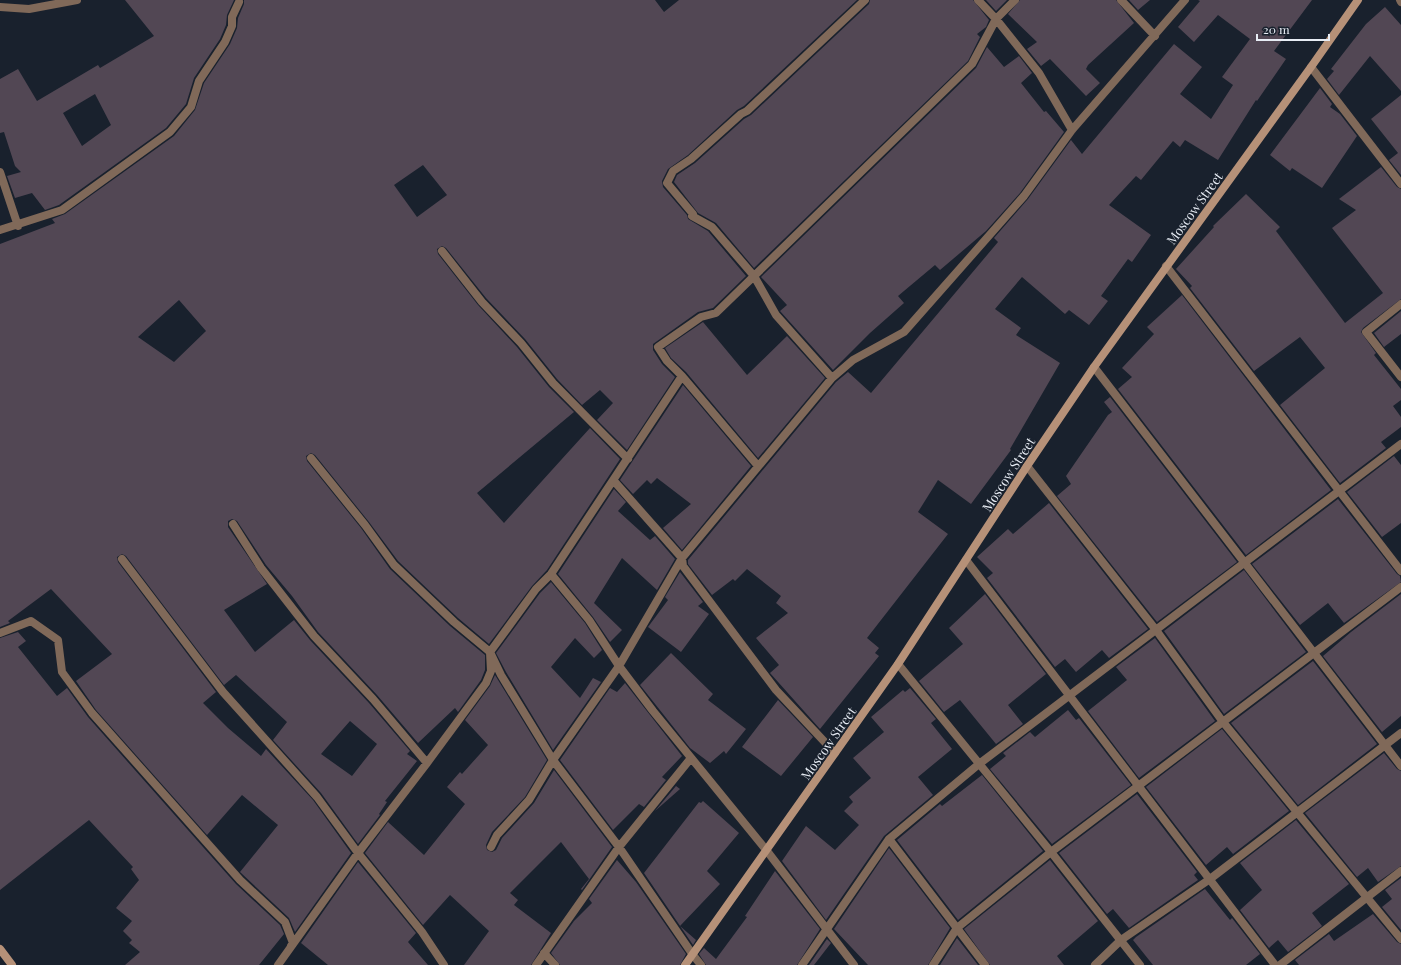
<svg xmlns="http://www.w3.org/2000/svg" width="1401" height="965" viewBox="0 0 1401 965" font-family="'Playfair Display',serif">
<style>
.building{fill:#524754;fill-rule:evenodd}
.lines{fill:none;stroke-linecap:round;stroke-linejoin:round}
.lane{stroke:#806959;stroke-width:8}
.street{stroke:#806959;stroke-width:8}
.secondary{stroke:#b69178;stroke-width:8}
.labels{text-anchor:middle;dominant-baseline:central;stroke-width:3.5;stroke-linejoin:round;paint-order:stroke}
.street-label{font-size:13px;fill:#e8edf5;stroke:#19212d}
</style>
<rect width="100%" height="100%" fill="#19212d"/>
<path class="building" d="M 125,0 L 234,0 L 227,15 L 226,25 L 220,39 L 194,78 L 186,104 L 166,128 L 59,205 L 45,210 L 32,193 L 15,198 L 7,176 L 21,172 L 15,166 L 4,132 L 0,133 L 0,79 L 18,69 L 37,101 L 98,65 L 100,68 L 154,36 ZM 95,94 L 111,125 L 82,146 L 63,113 Z
M 244,0 L 655,0 L 664,12 L 679,0 L 857,0 L 744,106 L 737,110 L 688,155 L 668,169 L 662,181 L 663,187 L 687,215 L 688,219 L 708,231 L 746,276 L 713,308 L 698,312 L 653,344 L 653,350 L 662,364 L 675,377 L 627,450 L 597,420 L 613,403 L 600,390 L 582,405 L 557,379 L 525,339 L 486,298 L 446,248 L 442,246 L 437,249 L 438,254 L 478,305 L 517,347 L 549,387 L 574,412 L 477,493 L 504,523 L 590,428 L 620,459 L 547,570 L 532,586 L 489,644 L 458,618 L 398,561 L 369,522 L 315,455 L 311,453 L 306,456 L 307,461 L 361,528 L 390,569 L 450,626 L 485,655 L 485,670 L 481,680 L 458,712 L 455,708 L 418,743 L 377,695 L 318,632 L 292,596 L 266,565 L 237,521 L 232,519 L 228,521 L 228,527 L 267,584 L 224,610 L 255,652 L 294,620 L 310,640 L 369,703 L 410,751 L 407,754 L 417,761 L 385,801 L 387,802 L 379,814 L 380,815 L 358,844 L 321,793 L 273,740 L 287,722 L 236,675 L 224,685 L 126,556 L 122,554 L 117,557 L 118,562 L 216,692 L 203,703 L 228,728 L 261,756 L 266,749 L 313,800 L 351,853 L 295,932 L 289,918 L 240,872 L 278,825 L 242,795 L 207,835 L 96,710 L 76,681 L 112,654 L 51,589 L 8,621 L 10,623 L 0,627 L 0,244 L 55,223 L 52,219 L 65,214 L 174,136 L 195,110 L 204,83 L 230,44 L 237,28 L 238,18 L 244,4 ZM 423,165 L 447,195 L 417,217 L 394,185 ZM 179,300 L 206,331 L 174,362 L 138,337 ZM 350,721 L 377,744 L 352,776 L 321,754 Z
M 870,0 L 973,0 L 989,20 L 986,27 L 977,34 L 980,37 L 968,61 L 754,268 L 716,223 L 698,213 L 674,182 L 677,175 L 695,163 L 744,119 L 751,115 L 869,4 Z
M 986,0 L 1007,0 L 996,11 Z
M 1020,0 L 1116,0 L 1134,23 L 1088,65 L 1086,69 L 1100,83 L 1086,96 L 1050,59 L 1041,66 L 1027,49 L 1037,42 L 1008,14 Z
M 1129,0 L 1150,0 L 1138,10 Z
M 1198,0 L 1312,0 L 1274,51 L 1286,59 L 1257,101 L 1256,100 L 1218,160 L 1185,140 L 1180,147 L 1173,141 L 1141,180 L 1136,176 L 1109,205 L 1151,235 L 1132,262 L 1128,259 L 1101,296 L 1108,301 L 1089,325 L 1069,310 L 1065,314 L 1022,277 L 995,309 L 1021,328 L 1016,335 L 1060,363 L 1010,449 L 1011,450 L 971,504 L 938,480 L 918,512 L 948,534 L 867,638 L 879,648 L 875,653 L 879,656 L 820,729 L 770,673 L 779,665 L 756,638 L 788,613 L 776,603 L 781,596 L 747,569 L 735,581 L 733,579 L 712,595 L 688,564 L 688,560 L 836,382 L 848,372 L 871,393 L 998,242 L 994,238 L 1028,199 L 1071,140 L 1082,154 L 1174,44 L 1202,67 L 1180,94 L 1211,119 L 1233,85 L 1222,77 L 1250,39 L 1218,15 L 1194,42 L 1178,27 L 1200,1 Z
M 1385,7 L 1401,25 L 1401,91 L 1370,56 L 1339,95 L 1327,79 L 1334,71 L 1331,69 L 1366,24 Z
M 987,47 L 1004,67 L 1019,56 L 1032,73 L 1021,83 L 1044,112 L 1046,111 L 1064,132 L 1020,193 L 986,231 L 940,270 L 935,265 L 898,296 L 904,303 L 870,333 L 833,370 L 780,311 L 787,305 L 761,277 L 976,68 Z
M 1320,88 L 1332,104 L 1330,107 L 1340,114 L 1357,136 L 1322,188 L 1292,168 L 1290,171 L 1270,155 Z
M 1401,95 L 1401,175 L 1389,160 L 1398,153 L 1371,119 Z
M 1381,167 L 1397,187 L 1401,189 L 1401,299 L 1363,328 L 1361,332 L 1376,353 L 1374,355 L 1401,389 L 1401,400 L 1393,406 L 1401,417 L 1401,427 L 1381,442 L 1386,448 L 1340,483 L 1280,405 L 1325,368 L 1300,337 L 1254,371 L 1190,288 L 1192,286 L 1176,269 L 1214,227 L 1213,226 L 1246,194 L 1280,227 L 1276,231 L 1345,323 L 1383,293 L 1332,228 L 1356,210 L 1339,199 Z
M 1182,295 L 1331,490 L 1246,555 L 1118,389 L 1132,377 L 1122,368 L 1154,334 L 1147,327 Z
M 1401,311 L 1401,334 L 1384,347 L 1374,333 Z
M 703,322 L 747,375 L 787,336 L 825,378 L 758,458 L 686,372 L 671,358 L 665,348 Z
M 683,385 L 751,466 L 682,550 L 663,528 L 691,504 L 657,478 L 651,484 L 647,480 L 633,494 L 620,480 Z
M 1110,397 L 1237,562 L 1157,622 L 1057,496 L 1071,484 L 1066,476 L 1108,415 L 1112,412 L 1104,402 Z
M 1394,456 L 1401,465 L 1401,523 L 1382,537 L 1347,492 Z
M 614,489 L 626,502 L 618,511 L 650,540 L 655,536 L 675,559 L 657,590 L 622,558 L 594,603 L 622,630 L 610,642 L 593,617 L 558,574 Z
M 1338,499 L 1397,574 L 1400,576 L 1401,582 L 1344,623 L 1328,603 L 1300,625 L 1252,564 Z
M 1049,503 L 1148,629 L 1109,658 L 1102,650 L 1076,672 L 1065,659 L 1055,667 L 987,578 L 993,573 L 977,557 L 1008,529 L 1013,534 Z
M 1244,570 L 1306,652 L 1224,714 L 1164,631 Z
M 680,572 L 703,602 L 698,606 L 709,614 L 681,652 L 648,627 L 668,600 L 665,597 Z
M 551,582 L 585,623 L 602,650 L 594,658 L 575,638 L 551,667 L 580,698 L 593,678 L 601,682 L 553,750 L 506,672 L 496,653 L 540,593 Z
M 985,594 L 1046,674 L 1008,705 L 1023,724 L 996,744 L 960,700 L 944,712 L 919,681 L 963,644 L 949,628 Z
M 1401,594 L 1401,716 L 1382,732 L 1323,656 L 1351,632 Z
M 18,632 L 26,641 L 18,647 L 57,696 L 67,688 L 88,717 L 203,847 L 236,884 L 280,925 L 284,934 L 259,965 L 125,965 L 140,952 L 129,943 L 132,940 L 123,931 L 132,921 L 116,908 L 139,880 L 131,869 L 133,867 L 89,820 L 0,890 L 0,638 Z
M 1155,638 L 1215,721 L 1139,778 L 1088,711 L 1127,680 L 1116,667 Z
M 671,653 L 713,694 L 708,700 L 746,729 L 726,754 L 724,751 L 710,763 L 690,748 L 640,685 Z
M 1313,661 L 1377,744 L 1298,805 L 1231,723 Z
M 495,675 L 547,760 L 525,797 L 492,832 L 486,845 L 487,850 L 492,852 L 496,850 L 502,838 L 534,803 L 554,770 L 612,847 L 582,890 L 581,889 L 589,879 L 561,842 L 510,893 L 518,900 L 514,905 L 551,933 L 531,965 L 464,965 L 489,931 L 450,895 L 423,925 L 365,853 L 388,822 L 424,855 L 465,804 L 447,787 L 460,772 L 462,774 L 488,745 L 465,720 L 490,686 Z
M 625,683 L 682,756 L 662,777 L 666,780 L 644,807 L 639,804 L 613,830 L 560,760 L 610,688 L 617,692 Z
M 910,688 L 936,719 L 931,723 L 952,749 L 918,777 L 933,795 L 884,836 L 826,920 L 782,861 L 806,826 L 835,850 L 859,825 L 844,811 L 853,802 L 849,797 L 871,778 L 853,758 L 884,732 L 871,717 L 903,690 L 905,692 Z
M 778,700 L 813,737 L 781,776 L 742,747 Z
M 1068,710 L 1076,720 L 1079,718 L 1131,785 L 1052,844 L 990,769 L 1006,756 L 1003,753 L 1030,732 L 1035,737 Z
M 1222,729 L 1289,811 L 1233,854 L 1227,847 L 1206,865 L 1146,787 Z
M 1384,753 L 1397,769 L 1401,771 L 1401,866 L 1378,882 L 1368,868 L 1357,877 L 1305,813 Z
M 982,775 L 1043,851 L 958,920 L 897,840 L 940,804 L 942,806 Z
M 676,786 L 680,789 L 655,811 Z
M 1137,794 L 1197,872 L 1194,875 L 1198,880 L 1129,928 L 1113,909 L 1107,914 L 1059,853 Z
M 703,801 L 739,833 L 707,871 L 720,884 L 680,926 L 696,940 L 693,945 L 644,873 L 699,802 L 701,803 Z
M 1296,820 L 1349,884 L 1312,913 L 1322,926 L 1288,952 L 1278,940 L 1269,948 L 1240,910 L 1262,890 L 1240,863 Z
M 889,848 L 950,928 L 928,965 L 868,965 L 834,929 Z
M 617,860 L 636,882 L 686,954 L 680,965 L 560,965 L 551,953 L 574,921 L 592,903 L 589,899 Z
M 1050,860 L 1098,921 L 1057,956 L 1064,965 L 990,965 L 964,929 Z
M 358,862 L 416,933 L 408,942 L 428,965 L 328,965 L 301,943 Z
M 775,871 L 820,929 L 797,965 L 706,965 L 699,954 L 704,948 L 716,959 L 747,917 L 745,916 Z
M 1401,878 L 1401,930 L 1382,907 L 1392,899 L 1385,890 Z
M 1205,889 L 1230,920 L 1232,918 L 1260,954 L 1246,965 L 1153,965 L 1133,940 L 1136,937 Z
M 1373,914 L 1397,942 L 1401,944 L 1401,965 L 1299,965 L 1295,960 L 1329,934 L 1334,941 Z
M 957,938 L 978,965 L 940,965 Z
M 827,939 L 831,943 L 814,965 L 809,965 Z"/>
<g class="lines">
<path class="lane" d="M 1400,0 L 1401,2
M 1311,67 L 1401,184
M 1166,266 L 1401,571
M 1401,304 L 1366,332 L 1401,377
M 1094,367 L 1401,766
M 1027,466 L 1156,630 L 1223,722 L 1401,939
M 966,560 L 1275,965
M 898,664 L 1051,852 L 1140,965
M 889,839 L 985,965
M 767,851 L 854,965
M 693,955 L 701,965
M 802,965 L 889,839 L 979,764 L 1401,444
M 933,965 L 957,928 L 1051,852 L 1401,587
M 1095,965 L 1121,940 L 1210,879 L 1401,733
M 1280,965 L 1401,871"/>
<path class="street" d="M 978,0 L 996,19 L 1039,73 L 1072,130
M 1121,0 L 1155,36
M 0,7 L 29,9 L 77,0
M 0,172 L 18,226
M 0,230 L 62,210 L 170,132 L 191,107 L 199,81 L 225,42 L 232,26 L 232,17 L 239,2
M 442,251 L 482,302 L 521,343 L 553,383 L 628,459
M 682,376 L 758,466
M 832,378 L 776,315 L 754,276 L 712,227 L 692,216 L 693,214 L 667,183 L 673,171 L 691,159 L 741,114 L 747,111 L 865,0
M 311,458 L 365,525 L 394,565 L 454,622 L 490,652 L 501,675 L 553,760 L 619,847 L 693,955
M 614,481 L 682,558 L 683,566 L 776,690 L 835,753
M 233,524 L 261,568 L 314,636 L 373,699 L 427,763
M 122,559 L 223,692 L 317,797 L 358,853 L 422,932 L 444,965
M 551,574 L 589,620 L 619,666 L 653,711 L 767,851
M 0,633 L 31,621 L 58,640 L 62,672 L 92,713 L 240,880 L 285,922 L 293,943 L 291,946
M 491,847 L 497,835 L 529,800 L 553,760 L 619,666 L 682,558 L 832,378 L 853,360 L 904,332 L 1024,196 L 1072,130 L 1185,0
M 544,953 L 555,965
M 278,965 L 358,853 L 427,763 L 486,683 L 491,671 L 490,652 L 536,589 L 551,574 L 682,376 L 667,361 L 658,347 L 701,317 L 716,313 L 972,64 L 996,19 L 1015,0
M 536,965 L 619,847 L 691,758"/>
<path class="secondary" d="M 0,949 L 12,965
M 685,965 L 898,664 L 1027,466 L 1094,367 L 1311,67 L 1358,0"/>
</g>
<g class="labels">
<g class="street-label">
<text transform="translate(1194 208) rotate(-54)">Moscow Street</text>
<text transform="translate(1008 474) rotate(-57)">Moscow Street</text>
<text transform="translate(828 743) rotate(-55)">Moscow Street</text>
</g>
</g>
<path d="M1257 34v6h72v-6" fill="none" stroke="#e8edf5" stroke-width="2"/>
<text x="1263" y="34" font-size="12" fill="#e8edf5" stroke="#19212d" stroke-width="3" paint-order="stroke">20 m</text>
</svg>
